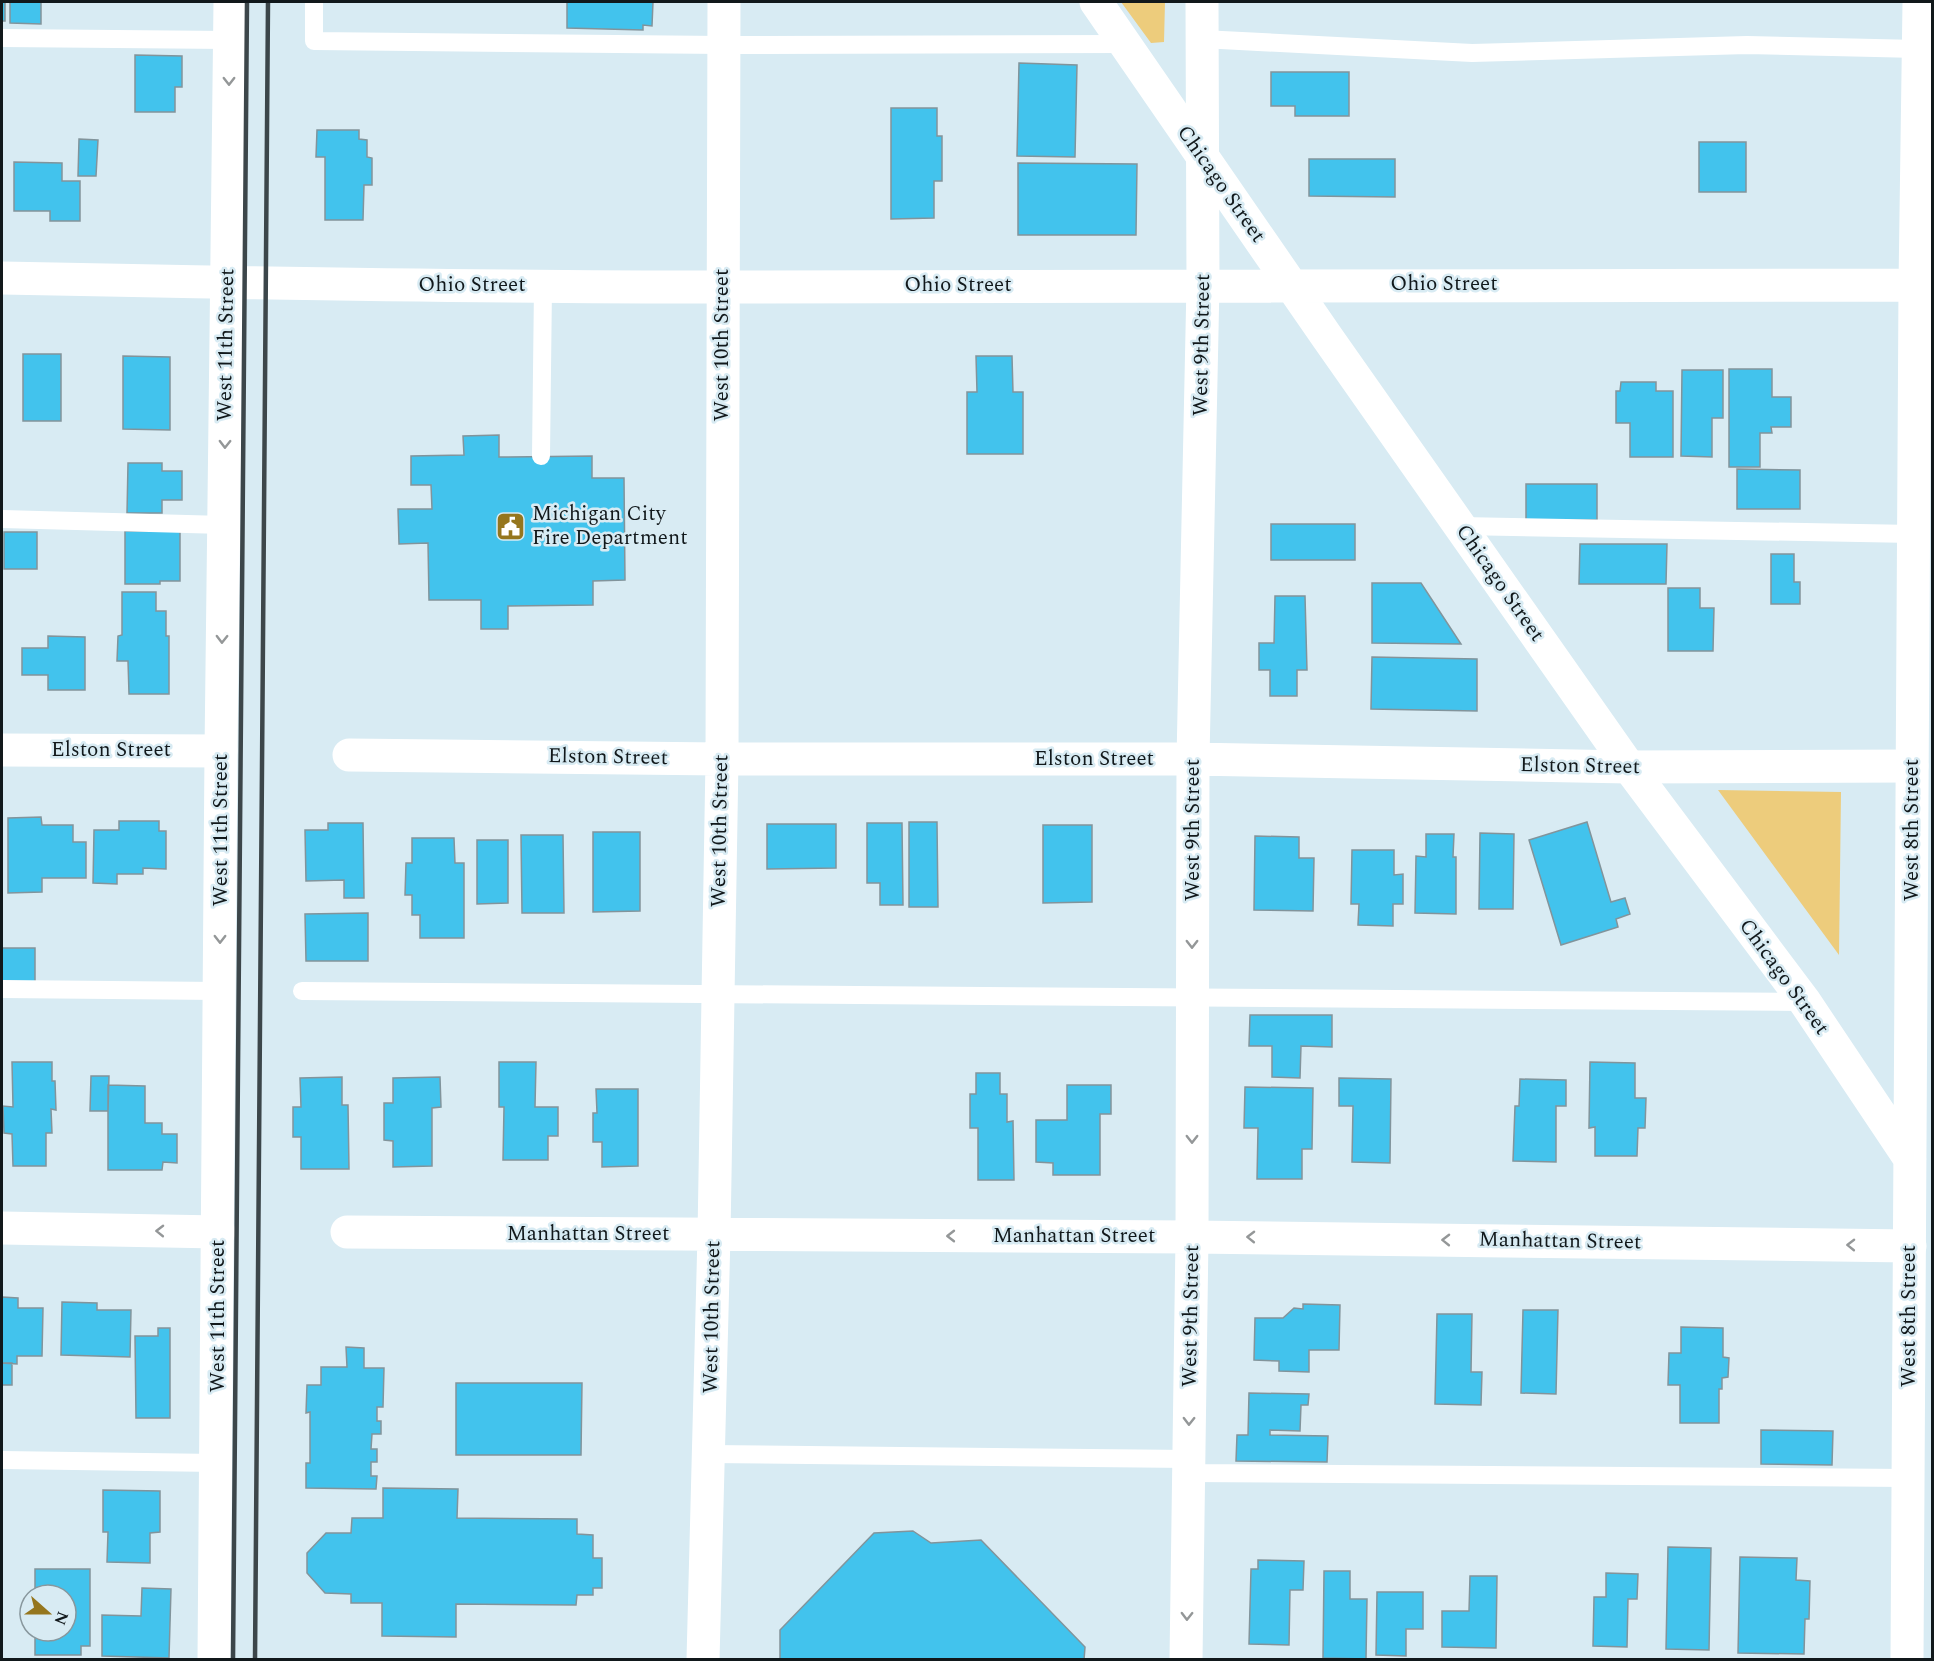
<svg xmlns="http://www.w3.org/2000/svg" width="1934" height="1661" viewBox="0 0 1934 1661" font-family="Spectral,serif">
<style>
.green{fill:#edcc7c}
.building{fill:#42c3ed;stroke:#82949b;stroke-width:1.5}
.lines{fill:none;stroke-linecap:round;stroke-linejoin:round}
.service{stroke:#fff;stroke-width:18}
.minor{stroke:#fff;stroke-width:33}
.tertiary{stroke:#fff;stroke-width:33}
.rail{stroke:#3c464a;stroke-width:4.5}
.oneway{stroke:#949798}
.labels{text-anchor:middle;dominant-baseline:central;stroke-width:5;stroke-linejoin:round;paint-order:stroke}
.street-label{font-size:21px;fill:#11181b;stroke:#d8ebf3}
.poi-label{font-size:21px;fill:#11181b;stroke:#d8ebf3;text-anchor:start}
</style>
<rect width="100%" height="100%" fill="#d8ebf3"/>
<path class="green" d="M 1121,2 L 1165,2 L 1164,42 L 1151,43 Z
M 1718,790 L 1841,792 L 1839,955 Z"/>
<path class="building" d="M 2,2 L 5,2 L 5,21 L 2,21 Z
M 10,2 L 41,2 L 41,24 L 10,23 Z
M 567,2 L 653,2 L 652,26 L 643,25 L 643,30 L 567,28 Z
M 135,55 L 182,56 L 182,87 L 175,87 L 175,112 L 135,112 Z
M 1019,63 L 1077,65 L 1075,157 L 1017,156 Z
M 1271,72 L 1349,72 L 1349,116 L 1295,116 L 1295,106 L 1271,106 Z
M 891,108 L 937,108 L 937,136 L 942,136 L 942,181 L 934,181 L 934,218 L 891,219 Z
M 317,130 L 359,130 L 359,139 L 367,140 L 367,157 L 372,158 L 372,185 L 364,185 L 363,220 L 325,220 L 325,157 L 316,157 Z
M 79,139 L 98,140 L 96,176 L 78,176 Z
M 1699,142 L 1746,142 L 1746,192 L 1699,192 Z
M 1309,159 L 1395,159 L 1395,197 L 1309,196 Z
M 14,162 L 62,163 L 62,181 L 80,181 L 80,221 L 50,221 L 50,211 L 14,211 Z
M 1018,163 L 1137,164 L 1136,235 L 1018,235 Z
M 23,354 L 61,354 L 61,421 L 23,421 Z
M 123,356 L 170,357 L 170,430 L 123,429 Z
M 976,356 L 1012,356 L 1013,392 L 1023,392 L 1023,454 L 967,454 L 967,392 L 977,392 Z
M 1729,369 L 1772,369 L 1772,397 L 1791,397 L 1791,427 L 1771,427 L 1772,433 L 1760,433 L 1760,467 L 1729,467 Z
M 1682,370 L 1723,370 L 1723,418 L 1712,418 L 1712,457 L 1681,456 Z
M 1621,382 L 1656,382 L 1656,391 L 1673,391 L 1673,457 L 1630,457 L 1630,423 L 1616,423 L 1616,391 L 1620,391 Z
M 499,435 L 499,457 L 592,456 L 592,478 L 624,478 L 625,580 L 593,581 L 593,605 L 508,606 L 508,629 L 481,629 L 481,600 L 429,600 L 428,543 L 399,544 L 398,509 L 432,509 L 431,485 L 411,485 L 411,456 L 464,455 L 463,436 Z
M 128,463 L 162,463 L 162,471 L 182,471 L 182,500 L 162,500 L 162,513 L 127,513 Z
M 1737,469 L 1800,470 L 1800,509 L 1737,509 Z
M 1526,484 L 1597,484 L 1597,520 L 1526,520 Z
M 1271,524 L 1355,524 L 1355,560 L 1271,560 Z
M 125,531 L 180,531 L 180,581 L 160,581 L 160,584 L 125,584 Z
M 4,532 L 37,532 L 37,569 L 4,569 Z
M 1580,544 L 1667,544 L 1666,584 L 1579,584 Z
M 1771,554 L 1794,554 L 1794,582 L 1800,582 L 1800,604 L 1771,604 Z
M 1372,583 L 1421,583 L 1461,644 L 1372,643 Z
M 1668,588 L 1700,588 L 1700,608 L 1714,608 L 1713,651 L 1668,651 Z
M 122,592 L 156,592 L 156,611 L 166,611 L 166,636 L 169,636 L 169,694 L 129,694 L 128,661 L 117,661 L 118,636 L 122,635 Z
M 1275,596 L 1305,596 L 1307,670 L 1297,670 L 1297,696 L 1270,696 L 1270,670 L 1259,670 L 1259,643 L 1274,643 Z
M 48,636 L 85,637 L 85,690 L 48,690 L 48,675 L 22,675 L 22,648 L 48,648 Z
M 1372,657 L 1477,659 L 1477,711 L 1371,709 Z
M 41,817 L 42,825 L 73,825 L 73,842 L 86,842 L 86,878 L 42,878 L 42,892 L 8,893 L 8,818 Z
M 119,821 L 159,821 L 159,831 L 166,831 L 166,869 L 143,868 L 143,874 L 117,874 L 117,884 L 93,883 L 94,830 L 119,830 Z
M 909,822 L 937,822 L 938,907 L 909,907 Z
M 1587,822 L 1611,902 L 1625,898 L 1630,914 L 1616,919 L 1618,927 L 1561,945 L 1529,840 Z
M 328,823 L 363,823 L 364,898 L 344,898 L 344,880 L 306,881 L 305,830 L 328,830 Z
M 867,823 L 902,823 L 903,905 L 880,905 L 880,883 L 867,883 Z
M 767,824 L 836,824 L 836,868 L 767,869 Z
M 1043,825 L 1092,825 L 1092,902 L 1043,903 Z
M 593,832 L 640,832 L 640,911 L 593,912 Z
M 1480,833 L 1514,834 L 1513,909 L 1479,909 Z
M 1426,834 L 1454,834 L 1453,857 L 1456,857 L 1456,914 L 1415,913 L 1416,856 L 1426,857 Z
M 521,835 L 563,835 L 564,913 L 522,913 Z
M 1255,836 L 1299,837 L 1299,858 L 1314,858 L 1313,911 L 1254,910 Z
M 412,838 L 454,838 L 455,863 L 464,863 L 464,938 L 420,938 L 420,915 L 412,915 L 412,895 L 405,895 L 406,863 L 412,863 Z
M 477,840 L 508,840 L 508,903 L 477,904 Z
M 1352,850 L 1394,850 L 1394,875 L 1403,874 L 1403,904 L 1393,904 L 1393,926 L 1358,925 L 1359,904 L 1351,904 Z
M 368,913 L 368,961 L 306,961 L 305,914 Z
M 2,948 L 35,948 L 35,982 L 2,981 Z
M 1250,1015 L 1332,1015 L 1332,1047 L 1301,1046 L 1300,1078 L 1272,1077 L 1272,1046 L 1249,1046 Z
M 12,1062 L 52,1062 L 52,1081 L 55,1081 L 56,1110 L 51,1109 L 52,1133 L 46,1133 L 46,1166 L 13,1166 L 12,1134 L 4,1133 L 3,1106 L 13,1107 Z
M 499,1062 L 536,1062 L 535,1107 L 558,1107 L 558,1136 L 548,1136 L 548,1160 L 503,1160 L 504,1107 L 499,1107 Z
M 1590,1062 L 1635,1063 L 1635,1098 L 1646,1098 L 1645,1128 L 1638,1128 L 1637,1156 L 1595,1156 L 1595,1127 L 1589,1128 Z
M 976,1073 L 1000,1073 L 1000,1094 L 1007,1094 L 1007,1122 L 1013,1121 L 1014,1180 L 978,1180 L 978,1128 L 970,1128 L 970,1094 L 976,1094 Z
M 91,1076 L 109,1076 L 108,1111 L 90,1111 Z
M 342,1077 L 342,1105 L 348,1105 L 349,1169 L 301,1169 L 301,1137 L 293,1137 L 293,1107 L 301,1107 L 300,1078 Z
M 440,1077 L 441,1107 L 432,1108 L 432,1166 L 393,1167 L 393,1141 L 384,1140 L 384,1103 L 393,1103 L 393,1078 Z
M 1339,1078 L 1391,1079 L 1390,1163 L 1352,1162 L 1353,1106 L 1339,1106 Z
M 1520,1079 L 1566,1080 L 1566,1106 L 1556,1106 L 1556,1162 L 1513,1161 L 1515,1106 L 1519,1106 Z
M 108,1085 L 145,1086 L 145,1123 L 162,1123 L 162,1134 L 177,1134 L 177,1163 L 163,1162 L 162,1170 L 108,1170 Z
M 1067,1085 L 1111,1085 L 1111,1114 L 1100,1114 L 1100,1175 L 1053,1175 L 1053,1163 L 1036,1162 L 1036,1120 L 1067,1120 Z
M 1245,1087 L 1313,1088 L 1312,1149 L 1302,1149 L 1302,1179 L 1257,1179 L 1258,1128 L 1244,1128 Z
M 596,1089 L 638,1089 L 638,1166 L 602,1167 L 602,1142 L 593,1142 L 593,1113 L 597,1113 Z
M 2,1297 L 18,1298 L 18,1308 L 43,1308 L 42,1356 L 17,1356 L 17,1364 L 2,1363 Z
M 62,1302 L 97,1303 L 97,1310 L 131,1310 L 130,1357 L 61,1355 Z
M 1303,1304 L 1340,1305 L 1339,1350 L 1309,1350 L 1309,1372 L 1279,1371 L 1279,1361 L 1254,1360 L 1255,1318 L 1283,1318 L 1294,1308 L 1303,1309 Z
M 1523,1310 L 1558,1310 L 1556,1394 L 1521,1393 Z
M 1437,1314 L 1472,1314 L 1471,1372 L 1482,1372 L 1481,1405 L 1435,1404 Z
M 1681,1327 L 1723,1328 L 1723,1357 L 1729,1358 L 1728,1377 L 1722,1378 L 1722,1389 L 1719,1389 L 1719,1423 L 1680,1423 L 1680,1385 L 1668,1385 L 1669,1353 L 1681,1353 Z
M 158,1328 L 170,1328 L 170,1418 L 136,1418 L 135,1336 L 158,1336 Z
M 346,1347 L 364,1348 L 364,1368 L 384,1368 L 383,1407 L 377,1407 L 377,1421 L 381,1421 L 381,1434 L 372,1434 L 371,1449 L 377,1449 L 377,1462 L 371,1462 L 371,1476 L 377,1476 L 376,1489 L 306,1488 L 306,1463 L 310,1463 L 310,1412 L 306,1413 L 307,1385 L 321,1385 L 321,1367 L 347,1367 Z
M 2,1363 L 12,1363 L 12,1385 L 2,1385 Z
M 456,1383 L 582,1383 L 581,1455 L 456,1455 Z
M 1249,1393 L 1309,1394 L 1308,1405 L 1301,1405 L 1300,1431 L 1270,1430 L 1270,1435 L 1328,1436 L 1327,1462 L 1236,1461 L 1237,1435 L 1248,1435 Z
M 1761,1430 L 1833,1431 L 1832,1465 L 1761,1464 Z
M 383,1488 L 458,1489 L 457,1518 L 577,1519 L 577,1534 L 593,1535 L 593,1558 L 602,1558 L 602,1588 L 593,1588 L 593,1595 L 577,1595 L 576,1605 L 456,1604 L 456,1637 L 382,1636 L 382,1603 L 351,1603 L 351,1594 L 325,1593 L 307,1573 L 307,1553 L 326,1533 L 351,1533 L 352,1518 L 383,1518 Z
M 103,1490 L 160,1491 L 160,1532 L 150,1533 L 150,1563 L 107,1562 L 108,1532 L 103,1532 Z
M 913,1531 L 931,1543 L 981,1540 L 1085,1647 L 1084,1660 L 780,1660 L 780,1630 L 874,1533 Z
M 1668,1547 L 1711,1548 L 1709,1650 L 1666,1649 Z
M 1740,1557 L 1797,1558 L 1796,1580 L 1810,1581 L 1809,1619 L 1805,1619 L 1804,1654 L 1738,1653 Z
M 1258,1560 L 1304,1561 L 1303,1590 L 1290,1590 L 1289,1645 L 1249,1644 L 1251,1569 L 1258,1569 Z
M 35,1569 L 90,1569 L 90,1646 L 81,1646 L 81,1655 L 35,1655 L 35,1631 L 66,1631 L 66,1595 L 35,1595 Z
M 1324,1571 L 1350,1571 L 1350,1599 L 1367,1599 L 1366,1659 L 1323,1658 Z
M 1606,1573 L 1638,1574 L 1637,1599 L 1628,1599 L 1627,1647 L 1593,1646 L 1594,1597 L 1606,1597 Z
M 1470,1576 L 1497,1576 L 1496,1648 L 1442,1647 L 1442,1611 L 1469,1611 Z
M 142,1588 L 171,1589 L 169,1658 L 102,1656 L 102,1615 L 141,1616 Z
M 1377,1592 L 1423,1592 L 1423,1629 L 1406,1629 L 1406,1656 L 1376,1655 Z"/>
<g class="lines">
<path class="service" d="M 314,2 L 314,41 L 724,45 L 1125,44
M 2,38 L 229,40
M 1202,39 L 1472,53 L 1747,45 L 1918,49
M 541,456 L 543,286
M 2,519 L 224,525
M 1460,526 L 1914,534
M 2,989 L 220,991
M 302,991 L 1805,1002
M 708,1454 L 1189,1459
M 2,1460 L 217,1463
M 1189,1473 L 1908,1478"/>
<path class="minor" d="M 2,750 L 221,751
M 349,755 L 722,759 L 1193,759 L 1629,767 L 1912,766
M 2,1228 L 219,1232
M 347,1232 L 1192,1237 L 1910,1246
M 703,1660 L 714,1235 L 722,759 L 724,2
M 1186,1660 L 1192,1237 L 1193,759 L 1203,284 L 1202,2"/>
<path class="tertiary" d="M 1096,2 L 1327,337 L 1629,767 L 1805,1002 L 1910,1159
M 2,278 C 242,283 482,287 723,287 C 1120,286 1517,282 1915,285
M 214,1660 L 221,751 L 230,2
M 1907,1660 L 1915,285 L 1919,2"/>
<path class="rail" d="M 233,1660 L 247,2
M 255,1660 L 268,2"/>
</g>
<defs><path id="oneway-chevron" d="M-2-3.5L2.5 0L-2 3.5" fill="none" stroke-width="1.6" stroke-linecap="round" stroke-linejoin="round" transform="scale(1.5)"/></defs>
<g class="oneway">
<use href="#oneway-chevron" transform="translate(229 81) rotate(90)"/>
<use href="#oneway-chevron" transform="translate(225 444) rotate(91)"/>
<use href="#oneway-chevron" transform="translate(222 639) rotate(91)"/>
<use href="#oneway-chevron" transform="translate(220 939) rotate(90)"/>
<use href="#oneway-chevron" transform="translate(1192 944) rotate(90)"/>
<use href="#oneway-chevron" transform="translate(1192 1139) rotate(90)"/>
<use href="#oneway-chevron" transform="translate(160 1231) rotate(-179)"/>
<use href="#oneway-chevron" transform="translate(951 1236) rotate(-180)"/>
<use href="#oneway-chevron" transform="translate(1251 1237) rotate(-179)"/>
<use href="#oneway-chevron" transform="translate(1446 1240) rotate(-179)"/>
<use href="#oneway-chevron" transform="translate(1851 1245) rotate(-179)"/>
<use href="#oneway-chevron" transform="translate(1189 1421) rotate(91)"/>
<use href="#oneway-chevron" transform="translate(1187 1616) rotate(91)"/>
</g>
<defs>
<symbol id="civic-square" viewBox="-11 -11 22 22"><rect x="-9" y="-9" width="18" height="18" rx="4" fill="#95761e" stroke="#d8ebf3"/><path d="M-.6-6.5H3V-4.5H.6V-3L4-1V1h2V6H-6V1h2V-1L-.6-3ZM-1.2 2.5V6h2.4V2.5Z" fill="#fff"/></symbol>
</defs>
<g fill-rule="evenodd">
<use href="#civic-square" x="494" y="510" width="33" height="33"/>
</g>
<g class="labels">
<g class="street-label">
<text transform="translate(1221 184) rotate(55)">Chicago Street</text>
<text x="1444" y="284">Ohio Street</text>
<text x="472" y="285">Ohio Street</text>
<text x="958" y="285">Ohio Street</text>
<text transform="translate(226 345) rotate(-89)">West 11th Street</text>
<text transform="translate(722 345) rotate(-90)">West 10th Street</text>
<text transform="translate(1202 345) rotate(-89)">West 9th Street</text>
<text transform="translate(1500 583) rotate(55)">Chicago Street</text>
<text x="111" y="750">Elston Street</text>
<text transform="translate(608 757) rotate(1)">Elston Street</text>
<text x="1094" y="759">Elston Street</text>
<text transform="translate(1580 766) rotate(1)">Elston Street</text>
<text transform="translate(221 830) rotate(-90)">West 11th Street</text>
<text transform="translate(1193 830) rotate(-90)">West 9th Street</text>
<text transform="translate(1912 830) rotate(-90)">West 8th Street</text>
<text transform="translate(720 831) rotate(-89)">West 10th Street</text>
<text transform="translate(1784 977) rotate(54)">Chicago Street</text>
<text x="588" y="1234">Manhattan Street</text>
<text x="1074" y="1236">Manhattan Street</text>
<text transform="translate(1560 1241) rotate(1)">Manhattan Street</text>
<text transform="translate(218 1316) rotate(-90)">West 11th Street</text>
<text transform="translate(1191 1316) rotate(-89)">West 9th Street</text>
<text transform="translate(1909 1316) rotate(-90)">West 8th Street</text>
<text transform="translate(712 1317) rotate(-89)">West 10th Street</text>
</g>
<g class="poi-label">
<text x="532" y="514">Michigan City<tspan x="532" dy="24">Fire Department</tspan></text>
</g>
</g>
<rect width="1934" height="1661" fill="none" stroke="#11181b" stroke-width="6"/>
<g transform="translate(48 1613) rotate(111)"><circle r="28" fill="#d8ebf3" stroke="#88979d" stroke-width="1.5"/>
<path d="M0-4.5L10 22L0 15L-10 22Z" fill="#95761e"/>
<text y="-9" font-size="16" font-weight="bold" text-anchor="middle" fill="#11181b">N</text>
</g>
</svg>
